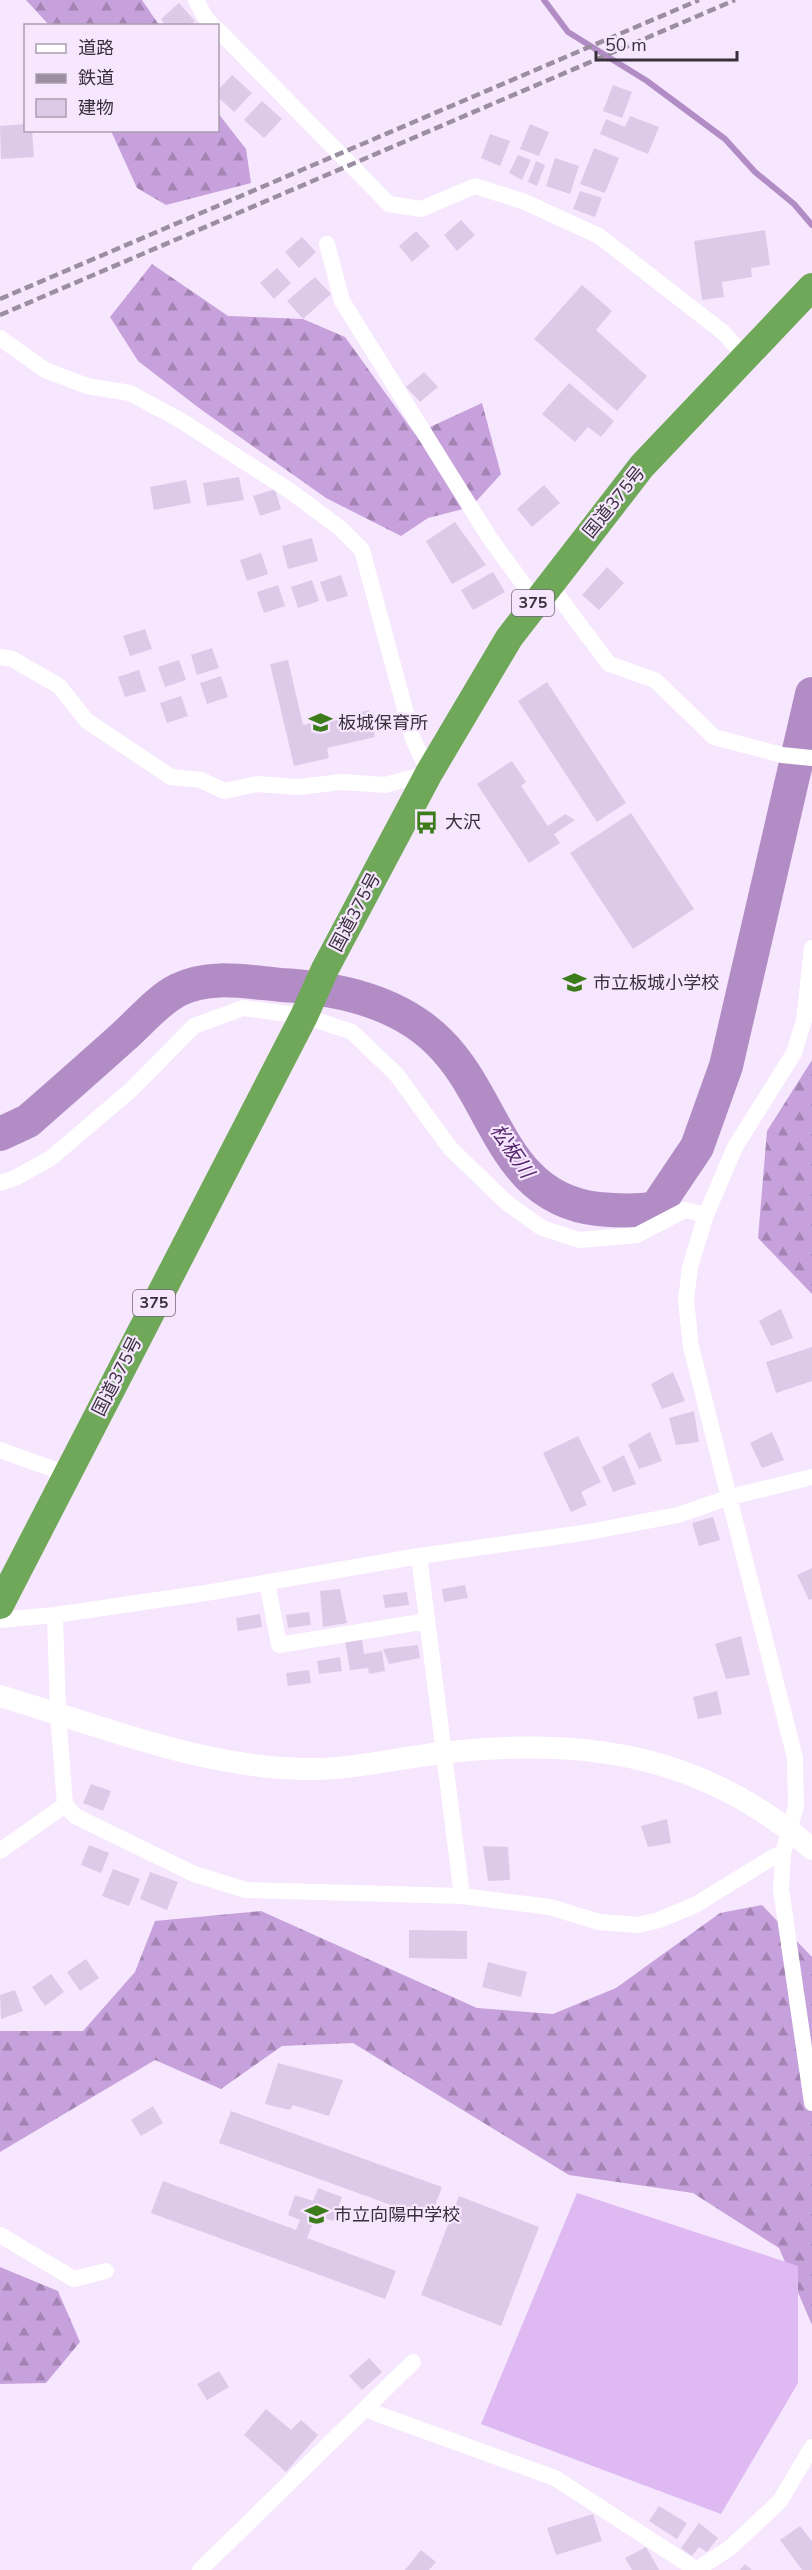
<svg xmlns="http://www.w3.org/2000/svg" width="812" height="2570" viewBox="0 0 812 2570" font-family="'Nunito Sans','Noto Sans JP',sans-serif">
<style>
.forest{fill:url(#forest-firs)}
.garden{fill:#deb9f2}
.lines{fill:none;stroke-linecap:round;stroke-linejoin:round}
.stream{stroke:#b28dc5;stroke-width:6}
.river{stroke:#b28dc5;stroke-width:34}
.building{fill:#ddcae8}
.street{stroke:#fff;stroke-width:16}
.secondary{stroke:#fff;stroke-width:22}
.highway{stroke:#6fa858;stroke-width:28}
.rail{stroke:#9a8ea0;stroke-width:4.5;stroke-dasharray:9 4.5;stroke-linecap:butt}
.labels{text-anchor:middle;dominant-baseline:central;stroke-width:4.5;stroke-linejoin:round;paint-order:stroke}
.shield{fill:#f6e6fe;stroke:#716776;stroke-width:1.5}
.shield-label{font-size:16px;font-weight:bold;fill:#38313c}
.street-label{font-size:18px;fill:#38313c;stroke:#f6e6fe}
.poi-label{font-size:18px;fill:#38313c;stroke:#f6e6fe;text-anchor:start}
.water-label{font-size:20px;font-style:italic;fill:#532469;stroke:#f6e6fe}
</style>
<defs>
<pattern id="forest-firs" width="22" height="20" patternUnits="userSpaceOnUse" patternTransform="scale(1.5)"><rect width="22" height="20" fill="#c7a1db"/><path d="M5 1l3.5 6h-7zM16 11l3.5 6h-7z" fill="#a384b3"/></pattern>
</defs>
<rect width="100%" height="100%" fill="#f6e6fe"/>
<path class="forest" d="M 26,0 L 142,0 L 159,25 L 49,25 Z
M 218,113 L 246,149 L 251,183 L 166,205 L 137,188 L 111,131 L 218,130 Z
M 152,264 L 228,316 L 303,319 L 345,337 L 415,434 L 482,403 L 501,474 L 471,507 L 428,518 L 401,536 L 326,498 L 199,408 L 138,361 L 110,317 Z
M 812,1060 L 812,1294 L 758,1238 L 767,1131 Z
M 762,1905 L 812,1957 L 812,2325 L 779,2248 L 693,2193 L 569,2175 L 353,2043 L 282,2046 L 221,2089 L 155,2060 L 0,2152 L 0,2031 L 83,2031 L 135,1972 L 155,1921 L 261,1911 L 477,2008 L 553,2014 L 616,1988 L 720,1913 Z
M 0,2267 L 58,2291 L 80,2342 L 46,2383 L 0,2384 Z"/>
<path class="garden" d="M 577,2193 L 798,2266 L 798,2383 L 721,2514 L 481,2424 Z"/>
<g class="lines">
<path class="stream" d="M 544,0 L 568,32 L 647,81 L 725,139 L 755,172 L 794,204 L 812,225"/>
<path class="river" d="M 0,1134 L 28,1121 C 60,1093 92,1065 123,1037 C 140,1022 158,1000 178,990 C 210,974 247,982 281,985 C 336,988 398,1001 439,1042 C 497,1099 501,1198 598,1209 C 618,1211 637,1212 656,1208 L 697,1147 L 726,1066 L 812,694"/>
</g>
<path class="building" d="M 179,3 L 195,21 L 190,26 L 166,26 L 161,19 Z
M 232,75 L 252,93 L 234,112 L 218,97 L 218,90 Z
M 613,85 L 632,92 L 622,118 L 603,111 Z
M 262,101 L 282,119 L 264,138 L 244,120 Z
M 630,116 L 659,127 L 648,154 L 600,134 L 606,119 L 625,127 Z
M 26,124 L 26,130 L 32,130 L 34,157 L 1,159 L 0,126 Z
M 530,124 L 549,132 L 539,156 L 520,149 Z
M 490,134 L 510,141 L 500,166 L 481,158 Z
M 594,148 L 619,158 L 605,193 L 580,184 Z
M 518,155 L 531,160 L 522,180 L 509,173 Z
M 555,158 L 579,166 L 570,194 L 546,186 Z
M 536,161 L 545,165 L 537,186 L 528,182 Z
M 580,191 L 602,198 L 595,217 L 573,209 Z
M 461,220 L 475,235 L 457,251 L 444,235 Z
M 765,230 L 770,265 L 751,268 L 752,277 L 722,282 L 724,297 L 702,300 L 694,241 Z
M 416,231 L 430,246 L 412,262 L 399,246 Z
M 302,237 L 316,252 L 299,268 L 285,252 Z
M 277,268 L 291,283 L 274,299 L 260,283 Z
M 315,277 L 331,294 L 303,319 L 287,301 Z
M 582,285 L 612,311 L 596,330 L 647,376 L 617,411 L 534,339 Z
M 424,372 L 438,387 L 420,402 L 406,387 Z
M 569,383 L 614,421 L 601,437 L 588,427 L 575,442 L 542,414 Z
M 239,477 L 244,500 L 207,506 L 203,483 Z
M 186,480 L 191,503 L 154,510 L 150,487 Z
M 544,485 L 560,503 L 532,527 L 517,509 Z
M 275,489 L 281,509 L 260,516 L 253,496 Z
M 455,522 L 486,565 L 452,584 L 426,541 Z
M 312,538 L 318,561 L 288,569 L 282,546 Z
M 261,553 L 268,574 L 247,581 L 240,560 Z
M 607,567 L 624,583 L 599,610 L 582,595 Z
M 493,572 L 505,592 L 473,610 L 461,590 Z
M 341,575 L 348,596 L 327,602 L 320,582 Z
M 312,580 L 319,601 L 298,608 L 291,587 Z
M 278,585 L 285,606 L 264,613 L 257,592 Z
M 145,629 L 152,649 L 130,656 L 123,636 Z
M 212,648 L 219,668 L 197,675 L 191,655 Z
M 179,660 L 186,680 L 165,687 L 158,667 Z
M 288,660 L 303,725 L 369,710 L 375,737 L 327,748 L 329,758 L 294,766 L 270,664 Z
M 139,670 L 146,691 L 125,697 L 118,677 Z
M 221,676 L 228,697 L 207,704 L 200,683 Z
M 547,682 L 626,803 L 597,822 L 518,701 Z
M 181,696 L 188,716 L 167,723 L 160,703 Z
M 512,761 L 526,782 L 521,786 L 548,826 L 565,814 L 575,820 L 554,834 L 560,843 L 529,863 L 477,784 Z
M 631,813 L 694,909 L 633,949 L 570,853 Z
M 781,1309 L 793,1338 L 771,1346 L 759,1321 Z
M 812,1347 L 812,1381 L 776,1393 L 766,1362 Z
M 673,1372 L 685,1401 L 662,1409 L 651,1384 Z
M 694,1411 L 699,1442 L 676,1445 L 669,1418 Z
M 650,1432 L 662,1461 L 639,1469 L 628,1445 Z
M 772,1432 L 784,1460 L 762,1468 L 750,1443 Z
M 578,1436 L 601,1482 L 581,1492 L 587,1505 L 571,1512 L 543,1453 Z
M 624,1455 L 636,1484 L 613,1492 L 602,1467 Z
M 713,1517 L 720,1540 L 699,1546 L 692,1523 Z
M 812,1568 L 812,1599 L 809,1600 L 797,1575 Z
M 465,1585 L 468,1598 L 444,1602 L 442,1589 Z
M 340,1589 L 347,1623 L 323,1627 L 320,1591 Z
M 407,1592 L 409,1605 L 385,1608 L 383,1595 Z
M 309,1612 L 311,1625 L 288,1628 L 286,1615 Z
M 260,1614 L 262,1627 L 238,1631 L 236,1618 Z
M 741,1636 L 750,1675 L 726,1679 L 715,1644 Z
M 362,1639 L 364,1654 L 382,1651 L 385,1671 L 369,1674 L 368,1668 L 350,1670 L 345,1641 Z
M 418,1645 L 420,1658 L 389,1664 L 383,1649 Z
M 340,1657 L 342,1671 L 319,1674 L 317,1661 Z
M 309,1670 L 311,1683 L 288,1686 L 286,1673 Z
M 717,1691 L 722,1714 L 698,1719 L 693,1697 Z
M 91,1784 L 111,1791 L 103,1811 L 83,1803 Z
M 667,1819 L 671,1843 L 648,1847 L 641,1826 Z
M 89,1845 L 109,1853 L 101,1873 L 81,1865 Z
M 483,1846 L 508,1847 L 510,1880 L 488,1881 Z
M 113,1869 L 140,1879 L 129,1906 L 102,1896 Z
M 150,1872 L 178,1882 L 167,1910 L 140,1899 Z
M 409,1930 L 467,1931 L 467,1959 L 409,1958 Z
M 86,1959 L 99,1978 L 80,1991 L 67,1972 Z
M 488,1962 L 527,1972 L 521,1997 L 482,1987 Z
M 51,1974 L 64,1992 L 45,2006 L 32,1987 Z
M 15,1990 L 23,2011 L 1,2019 L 0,1995 Z
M 278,2063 L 343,2080 L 329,2116 L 293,2105 L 290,2110 L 265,2104 Z
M 153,2106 L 163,2123 L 141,2136 L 131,2120 Z
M 231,2111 L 442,2187 L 430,2219 L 219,2143 Z
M 163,2181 L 296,2230 L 300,2220 L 288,2215 L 295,2195 L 313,2201 L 318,2188 L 342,2197 L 333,2221 L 316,2215 L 307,2238 L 396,2271 L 385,2299 L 151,2213 Z
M 459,2196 L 539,2227 L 501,2326 L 421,2295 Z
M 369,2358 L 382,2372 L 362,2390 L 349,2376 Z
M 219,2371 L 229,2387 L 207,2400 L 197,2384 Z
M 266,2409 L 291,2430 L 301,2420 L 318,2435 L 286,2472 L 244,2435 Z
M 659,2506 L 687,2523 L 677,2539 L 649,2521 Z
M 593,2514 L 602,2541 L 556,2555 L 547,2528 Z
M 699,2523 L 718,2538 L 707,2552 L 699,2547 L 692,2556 L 681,2548 Z
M 800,2526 L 812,2541 L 812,2570 L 802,2570 L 780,2540 Z
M 646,2547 L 659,2570 L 632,2570 L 625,2558 Z
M 421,2550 L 436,2562 L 429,2570 L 405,2570 Z
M 745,2564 L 752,2570 L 740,2570 Z"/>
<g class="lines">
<path class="street" d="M 196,0 L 205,17 L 213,26
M 218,30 L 389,204 L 421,209 L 475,186 L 525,202 L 599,236 L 724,333 L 745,357
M 327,244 L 342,301 L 489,537 L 535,600
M 0,338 L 45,370 L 87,386 L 130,393 L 180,420 L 290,491 L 340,528 L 362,550 L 413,739 L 429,773 L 385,785 L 342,782 L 298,787 L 257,784 L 224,791 L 201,780 L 171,777 L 87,721 L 59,686 L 12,659 L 0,657
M 549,584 L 609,664 L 655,680 L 714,737 L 782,755 L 812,758
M 812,948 L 804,1020 L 794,1053 L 735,1147 L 706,1215 L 690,1267 L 686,1300 L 691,1347 L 795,1758 L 796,1806 L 783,1853 L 781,1889 L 812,2103
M 0,1183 L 15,1178 L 51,1158 L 132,1089 L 194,1026 L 243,1008 L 304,1016 L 352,1032 L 396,1074 L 450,1148 L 507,1203 L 542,1228 L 579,1240 L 637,1235 L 685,1210 L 706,1215
M 0,1450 L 67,1474
M 419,1556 L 462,1896
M 267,1582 L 279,1645 L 427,1621
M 55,1615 L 58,1713 L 65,1805 L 75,1816 L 194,1874 L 246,1890 L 462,1896 L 550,1907 L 599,1922 L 638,1925 L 659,1920 L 695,1905 L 773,1857 L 783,1853
M 0,1620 L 55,1615 L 212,1592 L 419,1556 L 583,1533 L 678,1515 L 730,1497 L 812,1477
M 0,1851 L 65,1805
M 0,2235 L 74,2279 L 106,2271
M 367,2407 L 375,2413 L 555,2478 L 697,2570
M 200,2570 L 413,2362
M 696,2570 L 730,2548 L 780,2501 L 812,2447"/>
<path class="secondary" d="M 0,1696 C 99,1725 199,1767 304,1769 C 351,1770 396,1758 443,1753 C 583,1736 703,1754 812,1849"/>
<path class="highway" d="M 0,1605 L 304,1016 L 325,969 L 429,773 L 509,638 L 642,466 L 812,287"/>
<path class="rail" d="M 0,299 L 699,0
M 0,315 L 735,0"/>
</g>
<defs>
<symbol id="school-bare" viewBox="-9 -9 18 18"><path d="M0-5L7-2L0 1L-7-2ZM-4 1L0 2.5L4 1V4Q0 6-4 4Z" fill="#3c7c1b" stroke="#f6e6fe" stroke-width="2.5" paint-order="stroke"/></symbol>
<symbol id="bus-bare" viewBox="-9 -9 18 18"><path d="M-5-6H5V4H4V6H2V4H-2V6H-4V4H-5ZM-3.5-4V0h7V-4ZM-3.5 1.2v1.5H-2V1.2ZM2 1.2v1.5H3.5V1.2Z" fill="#3c7c1b" stroke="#f6e6fe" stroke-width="2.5" paint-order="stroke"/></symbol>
</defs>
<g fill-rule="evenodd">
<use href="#school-bare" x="304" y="706" width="33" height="33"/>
<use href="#bus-bare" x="410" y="806" width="33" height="33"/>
<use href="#school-bare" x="558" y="966" width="33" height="33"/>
<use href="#school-bare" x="300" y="2198" width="33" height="33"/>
</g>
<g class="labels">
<g class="shield">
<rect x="512" y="590" width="42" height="26" rx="4.5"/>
<rect x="133" y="1290" width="42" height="26" rx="4.5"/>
</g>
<g class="shield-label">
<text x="533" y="603">375</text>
<text x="154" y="1303">375</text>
</g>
<g class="street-label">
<text transform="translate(614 502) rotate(-51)">国道375号</text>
<text transform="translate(355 912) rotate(-62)">国道375号</text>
<text transform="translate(117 1376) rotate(-63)">国道375号</text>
</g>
<g class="poi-label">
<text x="338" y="723">板城保育所</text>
<text x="445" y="822">大沢</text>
<text x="593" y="983">市立板城小学校</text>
<text x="334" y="2215">市立向陽中学校</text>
</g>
<g class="water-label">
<text transform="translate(512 1151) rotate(56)">松板川</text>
</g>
</g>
<rect x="24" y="24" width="195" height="108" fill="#f6e6fe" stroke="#aa9eb0" stroke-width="1.5"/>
<rect x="36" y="44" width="30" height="9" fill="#ffffff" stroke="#aa9eb0" stroke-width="1.5"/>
<text x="78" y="54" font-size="18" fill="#38313c">道路</text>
<rect x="36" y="74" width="30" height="9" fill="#9a8ea0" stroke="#aa9eb0" stroke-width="1.5"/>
<text x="78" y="84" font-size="18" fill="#38313c">鉄道</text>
<rect x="36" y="99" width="30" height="18" fill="#ddcae8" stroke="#aa9eb0" stroke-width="1.5"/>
<text x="78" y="114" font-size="18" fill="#38313c">建物</text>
<path d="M596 51v9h141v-9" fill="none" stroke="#38313c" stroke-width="3"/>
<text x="605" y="51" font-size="18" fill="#38313c" stroke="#f6e6fe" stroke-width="4.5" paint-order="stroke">50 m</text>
</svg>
